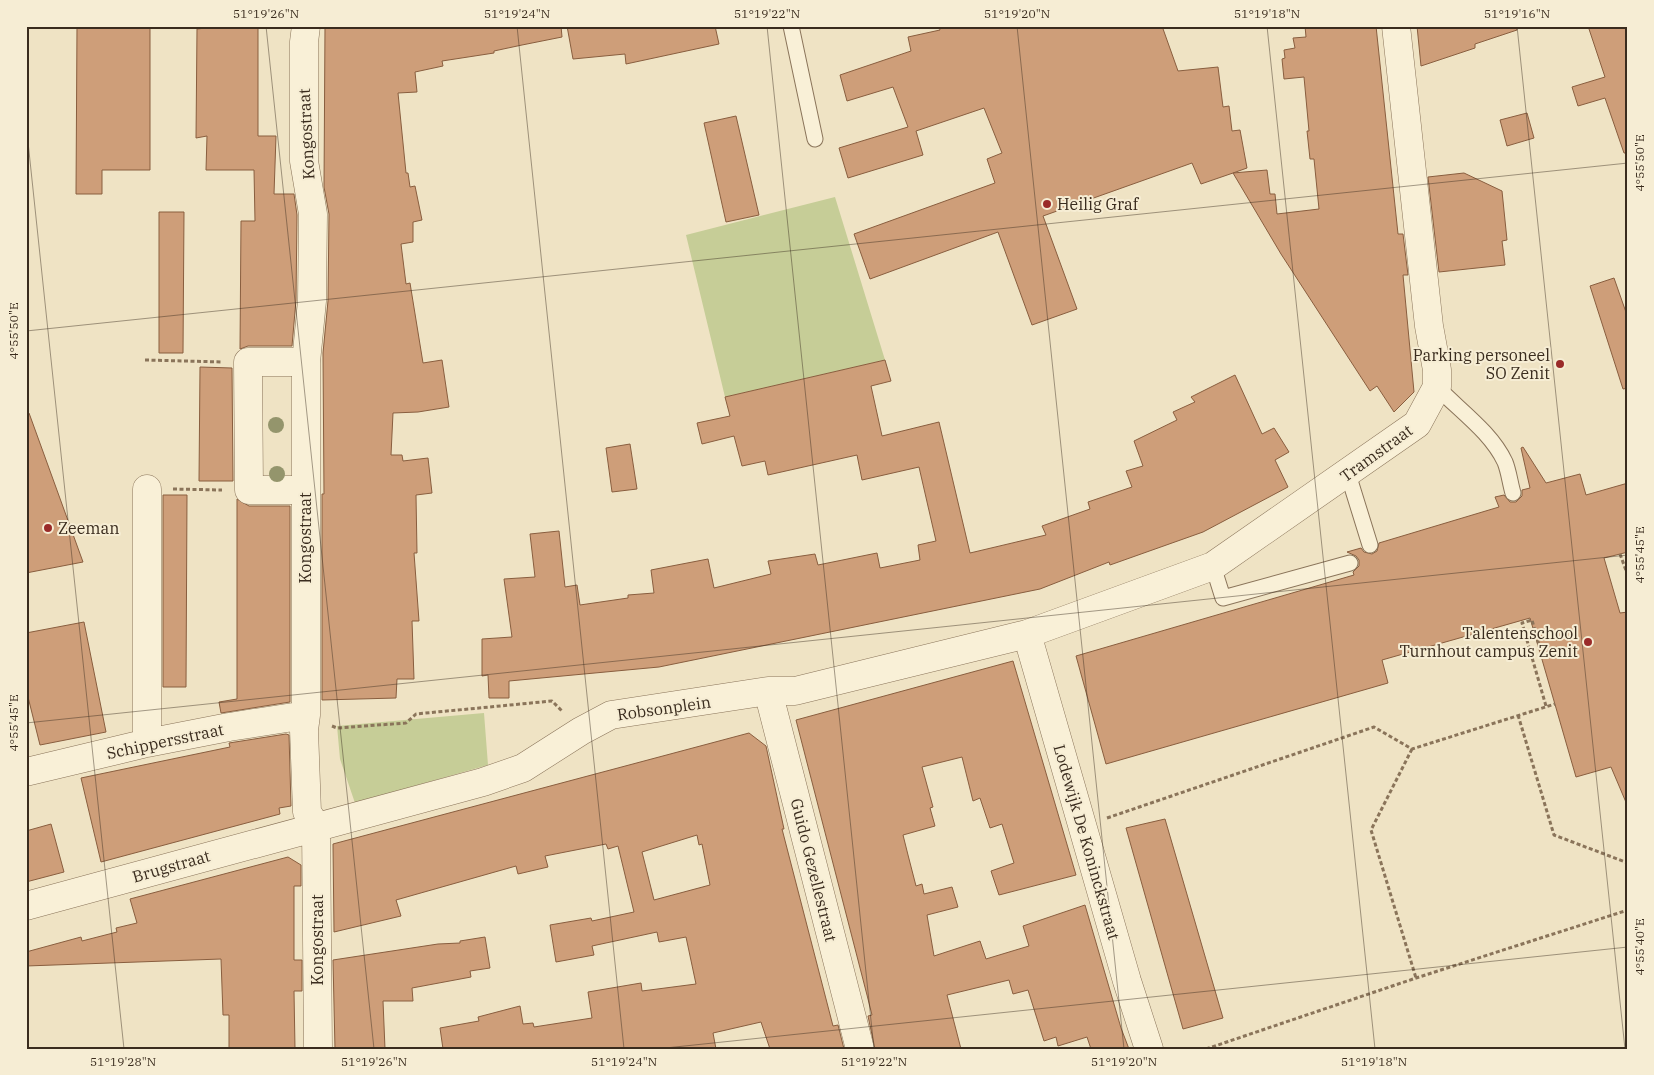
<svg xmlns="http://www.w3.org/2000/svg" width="1654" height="1075" viewBox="0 0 1654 1075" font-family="'IBM Plex Serif',serif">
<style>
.green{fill:#c6cd97}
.building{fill:#ce9e79;stroke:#895e3f;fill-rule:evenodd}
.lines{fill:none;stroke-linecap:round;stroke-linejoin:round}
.lane-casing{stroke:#8a745a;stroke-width:17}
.street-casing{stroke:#8a745a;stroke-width:29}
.path{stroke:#8a745a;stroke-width:3;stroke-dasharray:4 2.5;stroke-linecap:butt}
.lane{stroke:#f9f0d7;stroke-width:15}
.street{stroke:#f9f0d7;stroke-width:28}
.tree{fill:#94956c}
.ticks{fill:none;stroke:#3a2c1e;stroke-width:1;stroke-opacity:0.45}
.poi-dot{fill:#9a2b29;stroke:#f6edd4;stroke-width:2}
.labels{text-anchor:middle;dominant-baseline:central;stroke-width:4;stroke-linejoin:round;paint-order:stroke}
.street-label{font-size:16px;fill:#3a2c1e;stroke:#f6edd4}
.poi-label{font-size:16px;fill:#3a2c1e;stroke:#f6edd4;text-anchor:start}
.neatline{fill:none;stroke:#3a2c1e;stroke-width:2}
.ticks-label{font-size:12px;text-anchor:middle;fill:#3a2c1e}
</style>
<rect width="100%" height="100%" fill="#efe3c4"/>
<path class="green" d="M 835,197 L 885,360 L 725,397 L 686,235 Z
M 484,713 L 488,765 L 355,803 L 340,759 L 337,726 Z"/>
<path class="building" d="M 77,26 L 150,26 L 150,170 L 102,170 L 102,194 L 76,194 Z
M 225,26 L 258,26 L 258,136 L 276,136 L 274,194 L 294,194 L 297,215 L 296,300 L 292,346 L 248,346 L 240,349 L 241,221 L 255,221 L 254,170 L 206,170 L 207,136 L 196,138 L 197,29 Z
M 325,26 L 561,26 L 562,37 L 522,45 L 494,51 L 494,53 L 442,61 L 443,66 L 415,72 L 417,92 L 398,93 L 406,173 L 408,173 L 410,187 L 415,186 L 422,220 L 413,222 L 413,242 L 401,244 L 406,284 L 410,283 L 423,363 L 442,360 L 449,407 L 418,412 L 393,413 L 391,455 L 402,455 L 403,461 L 428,458 L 432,493 L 416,495 L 417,553 L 414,553 L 419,621 L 412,621 L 414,679 L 397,679 L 396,698 L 322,700 L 322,494 L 324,494 L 323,353 L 328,301 L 329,214 L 324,187 Z
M 567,26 L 715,26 L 719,44 L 626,64 L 625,54 L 573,59 Z
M 939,26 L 1162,26 L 1178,71 L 1218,67 L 1223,107 L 1229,106 L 1232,131 L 1240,130 L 1247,168 L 1233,173 L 1267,170 L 1270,194 L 1275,194 L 1277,214 L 1319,209 L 1314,159 L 1310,159 L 1307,131 L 1309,131 L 1304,77 L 1284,79 L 1282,59 L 1285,58 L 1284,50 L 1295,48 L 1293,38 L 1306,37 L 1305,26 L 1376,26 L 1398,234 L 1403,234 L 1408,275 L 1403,275 L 1414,392 L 1394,412 L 1377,386 L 1370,391 L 1281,254 L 1233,173 L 1201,184 L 1192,163 L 1043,216 L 1077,309 L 1032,325 L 998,232 L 870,279 L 854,234 L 995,183 L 987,159 L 1002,153 L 984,108 L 916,131 L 923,155 L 848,178 L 839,148 L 908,127 L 893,87 L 847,101 L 840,75 L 911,51 L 908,37 L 940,30 Z
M 1417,26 L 1516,26 L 1517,30 L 1475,44 L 1475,48 L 1421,66 Z
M 1588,26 L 1628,26 L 1628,153 L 1624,153 L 1605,98 L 1578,106 L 1572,87 L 1605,77 Z
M 1527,113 L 1534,138 L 1507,146 L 1500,120 Z
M 736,116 L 759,215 L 726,222 L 704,123 Z
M 1464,173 L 1502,191 L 1507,240 L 1502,241 L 1505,265 L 1439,272 L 1428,177 Z
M 159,212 L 184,212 L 183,353 L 159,353 Z
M 1614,278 L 1628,318 L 1628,388 L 1623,389 L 1590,286 Z
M 885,360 L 891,381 L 871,386 L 882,436 L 939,422 L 970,553 L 1046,535 L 1042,526 L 1090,509 L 1088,502 L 1132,487 L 1126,471 L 1143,466 L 1134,441 L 1177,420 L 1173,412 L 1195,402 L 1191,397 L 1235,375 L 1262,434 L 1274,428 L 1289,452 L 1275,460 L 1288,487 L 1203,532 L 1110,565 L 1109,562 L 1040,589 L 659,667 L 509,681 L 509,698 L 489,698 L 488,675 L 482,676 L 482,639 L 512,637 L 504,579 L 535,577 L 530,534 L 559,531 L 565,587 L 577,585 L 580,605 L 628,598 L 628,595 L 654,593 L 651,570 L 708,559 L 714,588 L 771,574 L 768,561 L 815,554 L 818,565 L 877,553 L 880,568 L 920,560 L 918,545 L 936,541 L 919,467 L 862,480 L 857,455 L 768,475 L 765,461 L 742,466 L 734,436 L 702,444 L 697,423 L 730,416 L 725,397 Z
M 200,367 L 232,368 L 233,481 L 199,481 Z
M 26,413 L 29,413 L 83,562 L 26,573 Z
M 630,444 L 637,489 L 612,492 L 606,448 Z
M 1523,447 L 1546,483 L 1580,474 L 1586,495 L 1628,483 L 1628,552 L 1604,558 L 1620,613 L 1628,612 L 1628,807 L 1611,767 L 1576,777 L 1530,618 L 1382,660 L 1388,683 L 1106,764 L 1076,656 L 1354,575 L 1353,572 L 1359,566 L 1359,560 L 1356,556 L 1347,552 L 1361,548 L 1364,552 L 1372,554 L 1377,551 L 1379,543 L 1499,507 L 1495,497 L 1504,495 L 1510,502 L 1516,502 L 1522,496 L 1522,490 L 1530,488 L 1521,448 Z
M 163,495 L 187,495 L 186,687 L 163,687 Z
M 237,499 L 249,506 L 290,506 L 290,702 L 221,713 L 219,702 L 237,699 Z
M 84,622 L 106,732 L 40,745 L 26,689 L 26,633 Z
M 1013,661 L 1076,875 L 999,895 L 991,871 L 1014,863 L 1002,824 L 990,828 L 980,798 L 973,801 L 962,757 L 922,767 L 933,807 L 930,808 L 935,826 L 903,835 L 908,855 L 916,886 L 922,884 L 924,894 L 952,887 L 958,907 L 927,915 L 934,956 L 980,941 L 986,959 L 1029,946 L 1023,926 L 1085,905 L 1121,1028 L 1129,1049 L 1091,1049 L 1087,1037 L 1058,1046 L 1056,1037 L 1044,1041 L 1028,990 L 1013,994 L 1009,980 L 947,995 L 961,1049 L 875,1049 L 868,1016 L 872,1015 L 867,995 L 796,720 Z
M 749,733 L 766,746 L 784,829 L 782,829 L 833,1026 L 838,1025 L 844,1049 L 770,1049 L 761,1022 L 713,1033 L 716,1049 L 443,1049 L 440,1028 L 479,1021 L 478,1017 L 520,1006 L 523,1024 L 533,1023 L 534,1027 L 592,1018 L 588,992 L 641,983 L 642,991 L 696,984 L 686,937 L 659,942 L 657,932 L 592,946 L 594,955 L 556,962 L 550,925 L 591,918 L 592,921 L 634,912 L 618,846 L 608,849 L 606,844 L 545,856 L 548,867 L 518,874 L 516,866 L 396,900 L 401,916 L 334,932 L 333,844 ZM 697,835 L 699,845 L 702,844 L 710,885 L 654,900 L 642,852 Z
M 286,734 L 289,735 L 291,806 L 279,808 L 280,814 L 101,862 L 81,778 L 230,747 L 229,743 Z
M 1165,819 L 1223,1018 L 1183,1029 L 1126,828 Z
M 51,824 L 64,872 L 26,882 L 26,831 Z
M 288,857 L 301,865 L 301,886 L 294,886 L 294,960 L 302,960 L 302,991 L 294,991 L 295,1049 L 229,1049 L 229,1015 L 223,1015 L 221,959 L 26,966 L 26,952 L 81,937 L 82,941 L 117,932 L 116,928 L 137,923 L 130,899 Z
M 485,937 L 490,968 L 470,971 L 471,977 L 412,988 L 413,1001 L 383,1001 L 385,1049 L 335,1049 L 333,960 L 438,944 L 460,943 L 460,941 Z"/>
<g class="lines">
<defs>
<path id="lane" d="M 791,26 L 815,139
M 1437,387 C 1459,410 1491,432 1505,462 C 1509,472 1510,483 1513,493
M 1348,474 L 1370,545
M 1213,566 L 1223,598 L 1350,563"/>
<path id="street" d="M 306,26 L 304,42 L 304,161 L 313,214 L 312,301 L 306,362 L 306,715 L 304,730 L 307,812 L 316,826 L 318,1049
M 305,490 L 249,490 L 248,362 L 306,362
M 1027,634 L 1127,981 L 1149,1049
M 768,691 L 860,1049
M 147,743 L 147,489
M 26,772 L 147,743 L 229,727 L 306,715
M 26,906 L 483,782 L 523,768 L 581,731 L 611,715 L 768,691 L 795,691 L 1027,634 L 1213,566 L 1417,424 L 1437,387 L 1437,370 L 1429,326 L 1396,26"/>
</defs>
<use href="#lane" class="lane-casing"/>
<use href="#street" class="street-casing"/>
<path class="path" d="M 145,360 L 222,362
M 173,489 L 222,490
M 1620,554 L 1628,576
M 1542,656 L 1532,620 L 1522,623 L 1546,706
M 1518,715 L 1554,835 L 1628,863
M 332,726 L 337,728 L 406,723 L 416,714 L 552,701 L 562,711
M 1412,749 L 1371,830 L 1416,978
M 1107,818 L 1374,727 L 1412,749 L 1555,704
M 1206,1049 L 1416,978 L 1628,910"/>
<use href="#lane" class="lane"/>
<use href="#street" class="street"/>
</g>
<g class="tree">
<circle cx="276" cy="425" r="8"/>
<circle cx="277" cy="474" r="8"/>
</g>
<path class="ticks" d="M 266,26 L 374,1049M 517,26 L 624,1049M 767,26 L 874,1049M 1017,26 L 1124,1049M 1267,26 L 1375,1049M 1517,26 L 1625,1049M 26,123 L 124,1049M 26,331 L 1628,163M 26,723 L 1628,555M 656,1049 L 1628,947"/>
<g class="poi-dot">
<circle cx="1047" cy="204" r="5"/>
<circle cx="1560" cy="364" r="5"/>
<circle cx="48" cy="528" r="5"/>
<circle cx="1588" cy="642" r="5"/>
</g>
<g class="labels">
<g class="street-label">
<text transform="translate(306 134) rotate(-93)">Kongostraat</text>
<text transform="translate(1376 453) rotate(-36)">Tramstraat</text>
<text transform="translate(305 538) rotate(-90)">Kongostraat</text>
<text transform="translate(664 708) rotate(-8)">Robsonplein</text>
<text transform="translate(165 741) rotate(-12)">Schippersstraat</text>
<text transform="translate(1087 842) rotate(74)">Lodewijk De Koninckstraat</text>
<text transform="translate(171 866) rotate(-16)">Brugstraat</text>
<text transform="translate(814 870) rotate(76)">Guido Gezellestraat</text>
<text transform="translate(317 940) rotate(-90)">Kongostraat</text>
</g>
<g class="poi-label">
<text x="1057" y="204">Heilig Graf</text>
<text x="1550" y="355" text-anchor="end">Parking personeel<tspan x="1550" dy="18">SO Zenit</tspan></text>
<text x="58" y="528">Zeeman</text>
<text x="1578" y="633" text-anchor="end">Talentenschool<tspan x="1578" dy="18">Turnhout campus Zenit</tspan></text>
</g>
</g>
<rect width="1654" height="1075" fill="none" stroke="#f6edd4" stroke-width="55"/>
<rect x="28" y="28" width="1598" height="1020" class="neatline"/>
<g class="ticks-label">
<text x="266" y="18">51°19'26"N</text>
<text x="517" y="18">51°19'24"N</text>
<text x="767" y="18">51°19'22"N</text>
<text x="1017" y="18">51°19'20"N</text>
<text x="1267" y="18">51°19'18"N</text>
<text x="1517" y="18">51°19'16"N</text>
<text transform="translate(1640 163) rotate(-90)" y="4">4°55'50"E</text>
<text transform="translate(14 331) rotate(-90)" y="4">4°55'50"E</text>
<text transform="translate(1640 555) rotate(-90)" y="4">4°55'45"E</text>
<text transform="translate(14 723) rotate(-90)" y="4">4°55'45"E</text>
<text transform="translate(1640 947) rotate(-90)" y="4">4°55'40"E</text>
<text x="123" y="1066">51°19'28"N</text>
<text x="374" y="1066">51°19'26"N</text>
<text x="624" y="1066">51°19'24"N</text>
<text x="874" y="1066">51°19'22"N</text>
<text x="1124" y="1066">51°19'20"N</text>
<text x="1374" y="1066">51°19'18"N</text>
</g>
</svg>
